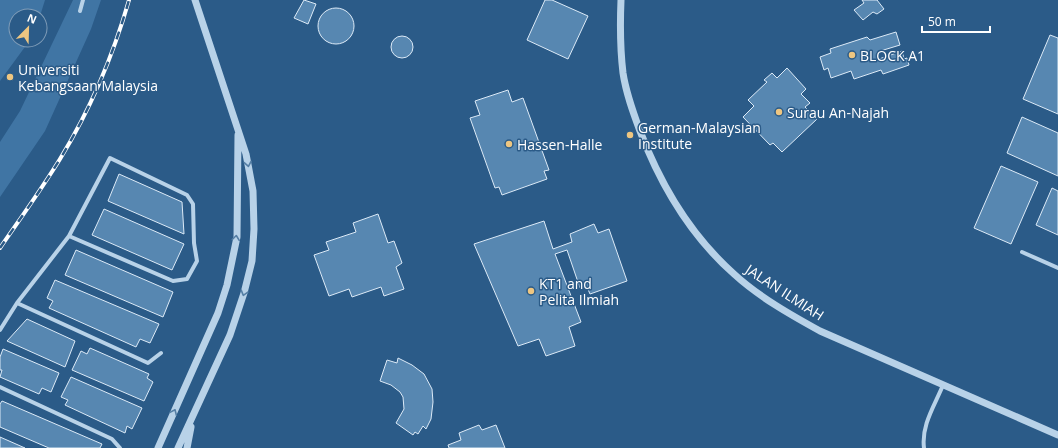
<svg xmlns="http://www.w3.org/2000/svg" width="1058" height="448" viewBox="0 0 1058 448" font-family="'Open Sans',sans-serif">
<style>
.green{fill:#4075a4}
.building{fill:#5787b1;stroke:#dceaf7}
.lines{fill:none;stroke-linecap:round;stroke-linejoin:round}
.minor{stroke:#b8d2e8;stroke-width:4}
.tertiary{stroke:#b8d2e8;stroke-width:7}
.rail-casing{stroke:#fff;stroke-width:4}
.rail{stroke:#2b5b88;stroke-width:2.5;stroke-dasharray:8;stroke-linecap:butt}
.oneway{stroke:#557fa5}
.poi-dot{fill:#eec681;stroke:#2b5b88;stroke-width:1.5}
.labels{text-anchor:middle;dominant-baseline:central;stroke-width:3;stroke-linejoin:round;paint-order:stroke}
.poi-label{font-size:14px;fill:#fff;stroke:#2b5b88;text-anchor:start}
.street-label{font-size:14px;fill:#fff;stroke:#2b5b88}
</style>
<rect width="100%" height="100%" fill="#2b5b88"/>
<path class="green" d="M 0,0 L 45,0 L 40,16 L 16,16 L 16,40 L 30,40 L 0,81 Z
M 73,0 L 101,0 L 91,29 L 45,131 L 0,197 L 0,142 L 20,111 Z"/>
<path class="building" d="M 304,0 L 316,4 L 308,24 L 294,18 Z
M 545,0 L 552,0 L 588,16 L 568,59 L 527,40 Z
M 862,0 L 877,0 L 884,9 L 877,14 L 873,12 L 863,20 L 854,10 L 864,3 Z
M318 26a18 18 0 1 1 36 0a18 18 0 1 1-36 0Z
M 896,32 L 900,45 L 877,52 L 879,59 L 902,51 L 904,59 L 907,58 L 909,65 L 883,74 L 881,70 L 854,79 L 851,71 L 831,78 L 828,68 L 824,70 L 820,57 L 831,53 L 830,49 L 867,37 L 870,40 Z
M 1050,35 L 1058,38 L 1058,114 L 1023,99 Z
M391 47a11 11 0 1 1 22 0a11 11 0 1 1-22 0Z
M 787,68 L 806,89 L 801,94 L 810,103 L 805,107 L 817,119 L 782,152 L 773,143 L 770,145 L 743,117 L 754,106 L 748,100 L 767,82 L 764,80 L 772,73 L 777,78 Z
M 508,90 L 512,102 L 523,98 L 549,170 L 544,171 L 547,179 L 502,195 L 499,187 L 495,188 L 470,118 L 480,115 L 475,101 Z
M 1022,117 L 1058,133 L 1058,176 L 1007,153 Z
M 1001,166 L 1038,182 L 1011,244 L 974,228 Z
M 119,174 L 182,202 L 184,234 L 108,201 Z
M 1052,188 L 1058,191 L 1058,235 L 1036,225 Z
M 104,209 L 184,244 L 172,270 L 92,235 Z
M 378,214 L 388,243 L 394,241 L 402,263 L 396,267 L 404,289 L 384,296 L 381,287 L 352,297 L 349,289 L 329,296 L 314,255 L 329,250 L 326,242 L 356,232 L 353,223 Z
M 544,221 L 553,249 L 572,242 L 570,234 L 594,224 L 598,233 L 609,229 L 627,281 L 590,294 L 587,287 L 580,288 L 567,250 L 555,254 L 581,322 L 569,327 L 575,346 L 546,356 L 539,339 L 518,346 L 474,244 Z
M 76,250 L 173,292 L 163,317 L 65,275 Z
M 55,280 L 159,324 L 150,343 L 140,339 L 136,347 L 49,308 L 53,301 L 47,298 Z
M 27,319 L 75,341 L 65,367 L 7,341 Z
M 90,348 L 149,374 L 147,378 L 153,382 L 144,401 L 72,370 L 81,351 L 87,354 Z
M 3,349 L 59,373 L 51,392 L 42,388 L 39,394 L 0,377 L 2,370 L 0,370 L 0,357 Z
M 398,358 L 412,365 L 424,374 L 432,389 L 433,402 L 431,419 L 426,429 L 423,426 L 418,434 L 415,432 L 413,435 L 396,423 L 404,409 L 403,397 L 400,392 L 391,385 L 380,381 L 387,360 L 397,363 Z
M 71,377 L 142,408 L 132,429 L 127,426 L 125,433 L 65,405 L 68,400 L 61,397 Z
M 2,401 L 102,444 L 100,448 L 49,448 L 0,427 L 0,404 Z
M 479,425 L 482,430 L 496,425 L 505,448 L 449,448 L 448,445 L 461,440 L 459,433 Z
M 0,437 L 25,448 L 0,448 Z"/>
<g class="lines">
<path class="minor" d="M 80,11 L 83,0
M 1022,252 L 1058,268
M 17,303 L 148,363 L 161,353
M 0,330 L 17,303 L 69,236 L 110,158 L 187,195 L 193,204 L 194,243 L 197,261 L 187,279 L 173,281 L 69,236
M 0,387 L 112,439 L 120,448
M 924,448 C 921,425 935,405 943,385"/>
<path class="tertiary" d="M 621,0 C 620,24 620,48 623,73 C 626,93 633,112 640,131 C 661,186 690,235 734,274 C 759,297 791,315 820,331 L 1058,435
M 158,448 L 218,313 L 227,285 L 237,237 L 238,135
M 178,448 L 230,335 L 244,293 L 252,261 L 254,229 L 253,191 L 246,154 L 195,0
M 187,448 L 191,427"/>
<defs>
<path id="rail" d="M 0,248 C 20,219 41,190 60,159 C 90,110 113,56 129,0"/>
</defs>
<use href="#rail" class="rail-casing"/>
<use href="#rail" class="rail"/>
</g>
<defs><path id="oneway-chevron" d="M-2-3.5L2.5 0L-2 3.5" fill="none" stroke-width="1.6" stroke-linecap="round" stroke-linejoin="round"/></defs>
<g class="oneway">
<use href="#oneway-chevron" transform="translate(248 164) rotate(80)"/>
<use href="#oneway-chevron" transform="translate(236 238) rotate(-83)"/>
<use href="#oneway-chevron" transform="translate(244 293) rotate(106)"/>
<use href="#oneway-chevron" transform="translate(174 412) rotate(-66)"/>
</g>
<g class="poi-dot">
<circle cx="852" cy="55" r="4"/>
<circle cx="10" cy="77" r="4"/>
<circle cx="779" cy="112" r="4"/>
<circle cx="630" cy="135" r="4"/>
<circle cx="509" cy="144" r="4"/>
<circle cx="531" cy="291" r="4"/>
</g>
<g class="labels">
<g class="poi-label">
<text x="860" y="55">BLOCK A1</text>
<text x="18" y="69">Universiti<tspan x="18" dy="16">Kebangsaan Malaysia</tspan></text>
<text x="787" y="112">Surau An-Najah</text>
<text x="638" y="127">German-Malaysian<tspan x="638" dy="16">Institute</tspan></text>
<text x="517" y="144">Hassen-Halle</text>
<text x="539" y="283">KT1 and<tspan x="539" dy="16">Pelita Ilmiah</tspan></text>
</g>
<g class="street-label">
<text transform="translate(785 292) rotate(33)">JALAN ILMIAH</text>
</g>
</g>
<g transform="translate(28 28) rotate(23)"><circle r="19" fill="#2b5b88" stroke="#809db8"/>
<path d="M0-3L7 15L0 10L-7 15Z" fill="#eec681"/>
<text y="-6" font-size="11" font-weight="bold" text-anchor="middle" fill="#ffffff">N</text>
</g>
<path d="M922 26v6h68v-6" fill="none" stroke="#ffffff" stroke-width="2"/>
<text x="928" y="26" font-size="12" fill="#ffffff" stroke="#2b5b88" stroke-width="3" paint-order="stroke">50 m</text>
</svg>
